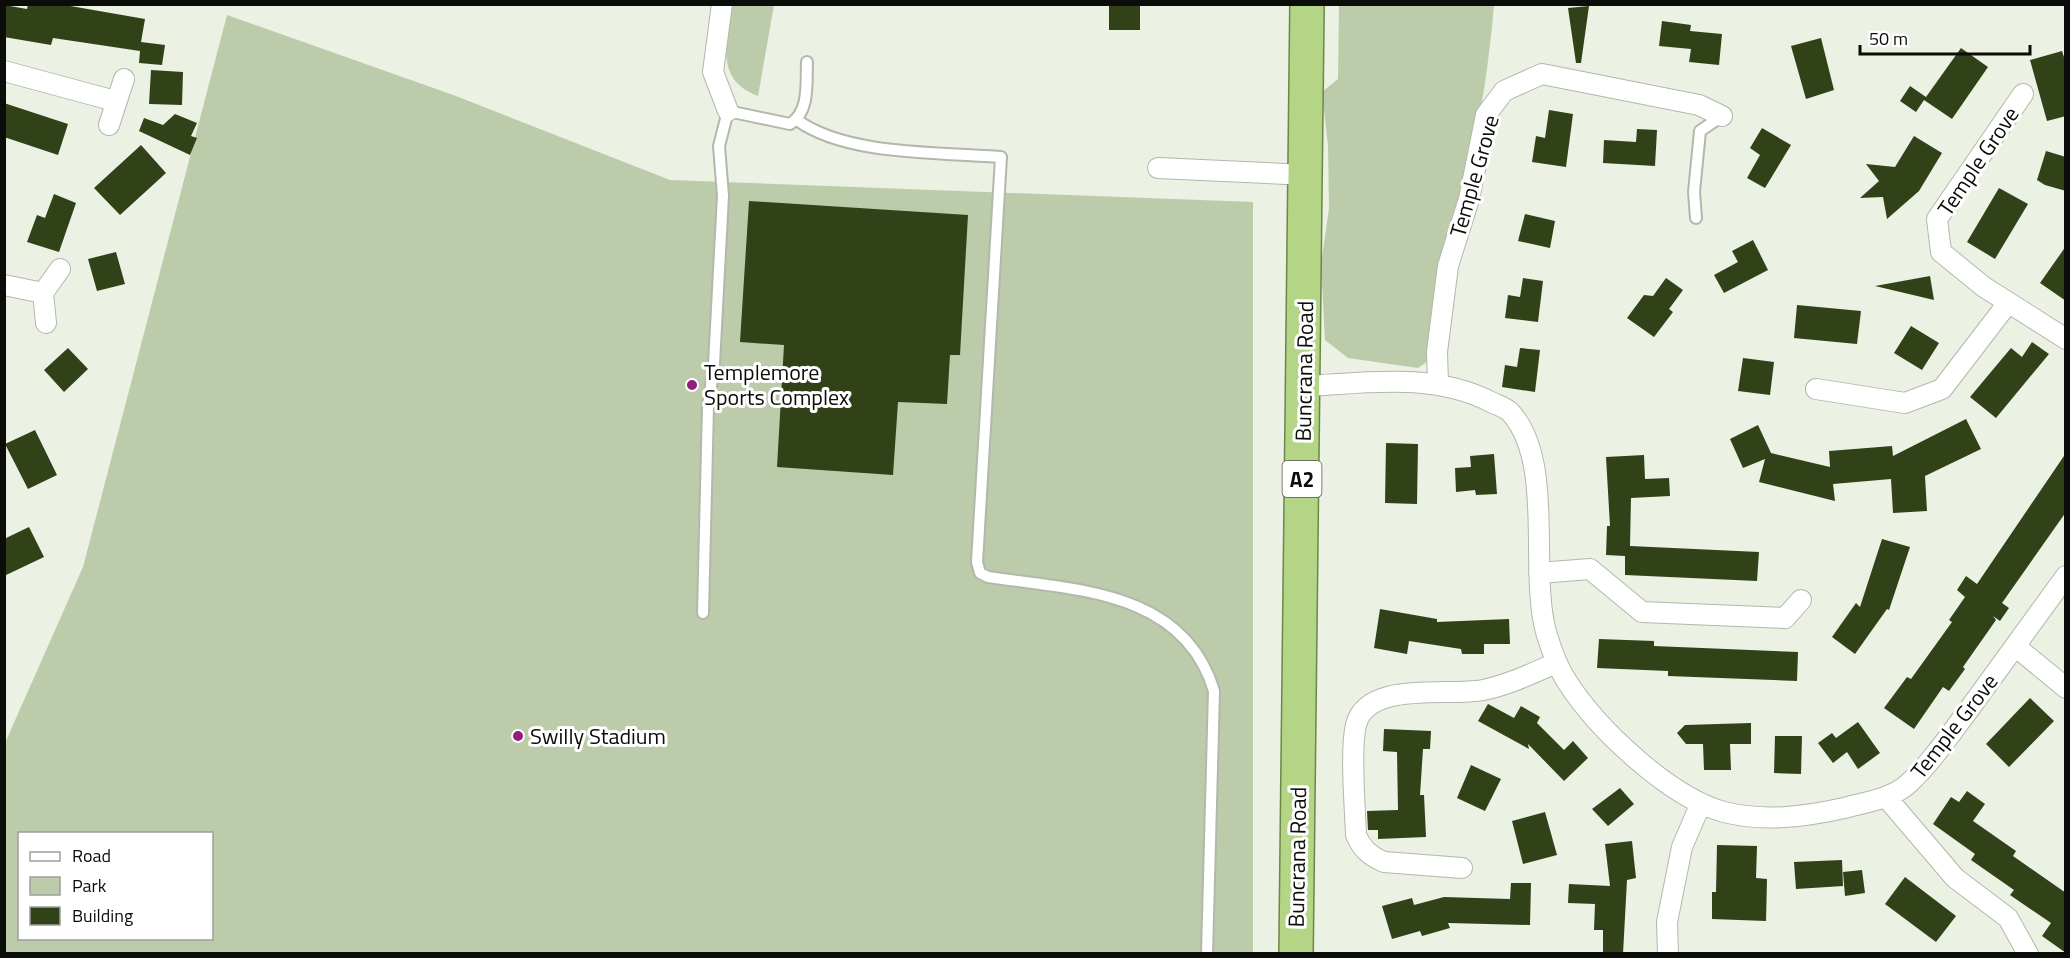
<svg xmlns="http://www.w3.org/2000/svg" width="2070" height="958" viewBox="0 0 2070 958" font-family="'Titillium Web',sans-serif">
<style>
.green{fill:#bccbaa;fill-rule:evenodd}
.building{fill:#314219}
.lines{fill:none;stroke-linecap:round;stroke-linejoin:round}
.service-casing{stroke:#b2b8ab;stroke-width:14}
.minor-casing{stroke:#b2b8ab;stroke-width:22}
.trunk-casing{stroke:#6c8747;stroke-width:36}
.service{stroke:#fff;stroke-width:10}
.minor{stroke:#fff;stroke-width:20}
.trunk{stroke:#b4d486;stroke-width:33}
.poi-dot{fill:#921d7c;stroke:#fff;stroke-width:2}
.labels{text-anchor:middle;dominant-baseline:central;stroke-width:6;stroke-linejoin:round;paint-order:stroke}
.shield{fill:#fff;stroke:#545653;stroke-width:1.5}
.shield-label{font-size:21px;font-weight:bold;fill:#0b0d09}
.street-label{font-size:22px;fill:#0b0d09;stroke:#fff}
.poi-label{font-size:22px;fill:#0b0d09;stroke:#fff;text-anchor:start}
</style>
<rect width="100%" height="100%" fill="#ebf1e3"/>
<path class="green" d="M 731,5 L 774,5 L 758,96 C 714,80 727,41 731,5 Z
M 1339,5 L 1494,5 C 1489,62 1481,120 1466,176 C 1449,238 1425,292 1431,359 L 1418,368 L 1348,358 L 1325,340 L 1321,265 L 1329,208 L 1328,145 L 1322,92 L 1338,79 Z
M 227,15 L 456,96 L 670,180 L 1253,202 L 1253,953 L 5,954 L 5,743 L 83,567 ZM 20,834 L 212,834 L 212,938 L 20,938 Z"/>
<path class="building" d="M 28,4 L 59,4 L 145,19 L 141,42 L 165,45 L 162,65 L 139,63 L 140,51 L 53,38 L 51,45 L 4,37 L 4,5 L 27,9 Z
M 1109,4 L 1140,4 L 1140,30 L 1109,30 Z
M 1589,6 L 1581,63 L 1576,63 L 1568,8 Z
M 1662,21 L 1691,25 L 1690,31 L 1722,34 L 1719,65 L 1689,62 L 1691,49 L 1659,46 Z
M 1821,38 L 1834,90 L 1806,99 L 1791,46 Z
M 1961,48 L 1988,67 L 1952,119 L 1924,100 L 1916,112 L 1900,101 L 1910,86 L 1926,97 Z
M 2062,51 L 2066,63 L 2066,116 L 2047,121 L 2030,60 Z
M 151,70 L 183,72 L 182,105 L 149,104 Z
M 4,103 L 68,124 L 58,155 L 4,137 Z
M 1549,110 L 1573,114 L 1566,167 L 1532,162 L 1536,136 L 1545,138 Z
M 175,114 L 197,123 L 191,136 L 197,138 L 190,155 L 139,131 L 144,118 L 163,125 Z
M 1762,128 L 1791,145 L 1765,188 L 1747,178 L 1760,155 L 1750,148 Z
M 1637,129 L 1657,130 L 1655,166 L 1603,163 L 1604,140 L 1636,142 Z
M 1914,136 L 1942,153 L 1919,191 L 1887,219 L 1883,197 L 1860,198 L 1879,181 L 1866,164 L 1895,167 Z
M 141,145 L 166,173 L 120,215 L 94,188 Z
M 2046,151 L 2066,157 L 2066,191 L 2045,185 L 2037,180 Z
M 1999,188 L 2028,204 L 1995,259 L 1967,242 Z
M 54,194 L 76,203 L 59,252 L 27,242 L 37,215 L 45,218 Z
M 749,201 L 968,215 L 960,355 L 950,355 L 947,404 L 898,402 L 893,475 L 777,467 L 784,345 L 740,342 Z
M 1525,214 L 1555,221 L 1550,248 L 1518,241 Z
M 1753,240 L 1768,270 L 1724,293 L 1714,275 L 1738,262 L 1732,251 Z
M 2066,246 L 2066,301 L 2040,283 Z
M 116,252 L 125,284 L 97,291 L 88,259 Z
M 1930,276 L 1934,300 L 1875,286 Z
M 1523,278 L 1543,281 L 1538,322 L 1505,318 L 1508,295 L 1520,297 Z
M 1666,278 L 1683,290 L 1669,309 L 1673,312 L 1654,337 L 1627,318 L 1644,295 L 1653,296 Z
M 1797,305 L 1861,311 L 1857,344 L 1794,338 Z
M 1911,326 L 1939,343 L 1922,370 L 1894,353 Z
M 2032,342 L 2049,354 L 1996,418 L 1970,397 L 2011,348 L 2022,357 Z
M 68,348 L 88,369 L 64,392 L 44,370 Z
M 1520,348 L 1540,350 L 1535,392 L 1502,387 L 1505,365 L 1517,367 Z
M 1743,358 L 1774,362 L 1770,395 L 1738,391 Z
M 1966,419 L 1981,449 L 1925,476 L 1927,511 L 1893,513 L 1891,479 L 1833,484 L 1835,501 L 1759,482 L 1765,459 L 1743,468 L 1730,439 L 1758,425 L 1771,453 L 1830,467 L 1829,451 L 1892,446 L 1893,456 Z
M 35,430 L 57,475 L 28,489 L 5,444 Z
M 1386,443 L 1418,444 L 1417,504 L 1385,503 Z
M 2066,453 L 2066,512 L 2002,603 L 2009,608 L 2000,621 L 1993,616 L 1996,620 L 1963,667 L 1965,669 L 1949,691 L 1943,687 L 1914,729 L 1884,708 L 1907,677 L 1911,679 L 1952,622 L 1949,620 L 1965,597 L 1957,590 L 1966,576 L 1977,584 Z
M 1494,454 L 1497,494 L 1476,495 L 1475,490 L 1456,492 L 1455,468 L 1471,467 L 1470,456 Z
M 1644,455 L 1645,479 L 1669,478 L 1670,496 L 1631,498 L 1630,546 L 1759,552 L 1757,581 L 1625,575 L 1625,556 L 1606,555 L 1607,526 L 1610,526 L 1606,457 Z
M 29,527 L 44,557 L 4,576 L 4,539 Z
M 1882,539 L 1910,547 L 1889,610 L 1887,609 L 1855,654 L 1832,637 L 1856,603 L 1860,607 Z
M 1380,609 L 1437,619 L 1437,622 L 1509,619 L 1510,644 L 1484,644 L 1484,654 L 1462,654 L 1461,649 L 1409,641 L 1407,654 L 1374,648 Z
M 1599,639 L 1654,641 L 1654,646 L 1798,652 L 1797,681 L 1668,676 L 1668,671 L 1597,668 Z
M 2030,698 L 2054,721 L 2009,767 L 1986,744 Z
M 1488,704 L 1514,718 L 1521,706 L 1540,717 L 1537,723 L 1564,750 L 1573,741 L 1588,758 L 1564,781 L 1528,744 L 1529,749 L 1478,721 Z
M 1858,722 L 1880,753 L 1858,769 L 1847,752 L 1833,763 L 1818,743 L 1832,733 L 1836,738 Z
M 1751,723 L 1751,744 L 1730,744 L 1731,770 L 1704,770 L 1703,744 L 1686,744 L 1677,733 L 1685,725 Z
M 1384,729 L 1431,731 L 1430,749 L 1423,749 L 1420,795 L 1424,795 L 1426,837 L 1378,839 L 1378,830 L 1368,830 L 1367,811 L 1398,810 L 1397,752 L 1383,751 Z
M 1775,736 L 1802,736 L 1801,774 L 1774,773 Z
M 1471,765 L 1501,779 L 1485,811 L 1457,798 Z
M 1620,788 L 1634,804 L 1608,826 L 1592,809 Z
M 1967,791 L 1985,804 L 1973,821 L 2016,851 L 2013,856 L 2066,893 L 2066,953 L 2042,936 L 2051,923 L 2010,895 L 2014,890 L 1971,860 L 1975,854 L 1933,824 L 1951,797 L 1959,802 Z
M 1545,812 L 1557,855 L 1523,864 L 1512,821 Z
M 1632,841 L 1636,878 L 1627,880 L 1623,954 L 1603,954 L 1603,930 L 1594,930 L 1595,904 L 1568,903 L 1569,884 L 1610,886 L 1605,844 Z
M 1717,845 L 1757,846 L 1756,878 L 1767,879 L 1766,921 L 1712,919 L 1712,892 L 1716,892 Z
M 1842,860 L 1843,886 L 1796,889 L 1794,862 Z
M 1862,870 L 1865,893 L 1845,896 L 1843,872 Z
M 1905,877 L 1956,916 L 1936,942 L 1885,904 Z
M 1511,883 L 1531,883 L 1530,925 L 1448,923 L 1450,928 L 1422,936 L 1420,931 L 1392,939 L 1382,906 L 1412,898 L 1414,905 L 1444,897 L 1510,899 Z"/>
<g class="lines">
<defs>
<path id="service" d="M 797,120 C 846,156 941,152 1001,157 L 977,562 L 980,573 L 988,577 C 1075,590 1184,590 1214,691 L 1207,954
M 1696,218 L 1694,192 L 1700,131 L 1722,116
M 703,613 L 708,407 L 714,364 L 723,196 L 719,146 L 728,111 L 790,124 C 810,112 806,83 807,62"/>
<path id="minor" d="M 722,4 L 713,72 L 728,111
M 4,71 L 115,101
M 2023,94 L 1937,219 L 1941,252 L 1984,287 L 2066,339
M 109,125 L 124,79
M 1158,168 L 1307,175
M 4,285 L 43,293
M 46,323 L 43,293 L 60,269
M 1438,383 L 1437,352 L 1448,266 L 1469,199 L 1486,115 L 1504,91 L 1542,74 L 1699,105 L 1722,116
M 1304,386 C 1366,383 1433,372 1491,402 C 1497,405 1507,408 1511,413 C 1555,463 1529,569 1546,632 C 1551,649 1557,666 1566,680 C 1596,728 1669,797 1724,812 C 1764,822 1804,817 1844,808 C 1866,802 1891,799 1908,784 C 1932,762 1951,733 1970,708 C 2002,664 2034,620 2066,576
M 1816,389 L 1905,403 L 1942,389 L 2008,303
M 1539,573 L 1590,569 L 1642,612 L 1785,618 L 1801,600
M 2015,646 L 2066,688
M 1886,797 L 1955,878 L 2008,918 L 2028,954
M 1462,868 L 1384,862 C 1370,856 1362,849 1356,835 C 1355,807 1350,749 1356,725 C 1367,680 1448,697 1483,690 C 1508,685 1533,673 1556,663
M 1668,954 L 1667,922 L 1682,847 L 1701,803"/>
<path id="trunk" d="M 1296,954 L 1307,4"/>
</defs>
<use href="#service" class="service-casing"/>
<use href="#minor" class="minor-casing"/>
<use href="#trunk" class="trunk-casing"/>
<use href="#service" class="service"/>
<use href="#minor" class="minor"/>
<use href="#trunk" class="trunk"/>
</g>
<g class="poi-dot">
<circle cx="692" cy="385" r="6"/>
<circle cx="518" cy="736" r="6"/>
</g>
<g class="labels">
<rect class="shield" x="1282.5" y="461" width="39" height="36" rx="4.5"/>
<g class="shield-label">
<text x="1302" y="479">A2</text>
</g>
<g class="street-label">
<text transform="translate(1978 161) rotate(-56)">Temple Grove</text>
<text transform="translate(1474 176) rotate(-74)">Temple Grove</text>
<text transform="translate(1304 371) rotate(-89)">Buncrana Road</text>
<text transform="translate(1954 726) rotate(-52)">Temple Grove</text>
<text transform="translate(1297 857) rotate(-89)">Buncrana Road</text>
</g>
<g class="poi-label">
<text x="704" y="372">Templemore<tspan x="704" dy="25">Sports Complex</tspan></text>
<text x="530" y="736">Swilly Stadium</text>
</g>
</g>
<rect width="2070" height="958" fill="none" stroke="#0b0d09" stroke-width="12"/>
<rect x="18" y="832" width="195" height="108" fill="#ffffff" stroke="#9d9e9d" stroke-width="1.5"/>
<rect x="30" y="852" width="30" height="9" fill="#ffffff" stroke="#9d9e9d" stroke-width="1.5"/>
<text x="72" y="862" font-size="18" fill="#0b0d09">Road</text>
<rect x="30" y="877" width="30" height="18" fill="#bccbaa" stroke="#9d9e9d" stroke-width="1.5"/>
<text x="72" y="892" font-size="18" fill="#0b0d09">Park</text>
<rect x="30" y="907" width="30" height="18" fill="#314219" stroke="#9d9e9d" stroke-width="1.5"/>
<text x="72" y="922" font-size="18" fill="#0b0d09">Building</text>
<path d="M1860 45v9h170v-9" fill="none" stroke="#0b0d09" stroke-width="3"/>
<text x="1869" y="45" font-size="18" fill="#0b0d09" stroke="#ffffff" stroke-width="4.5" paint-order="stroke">50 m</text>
</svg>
